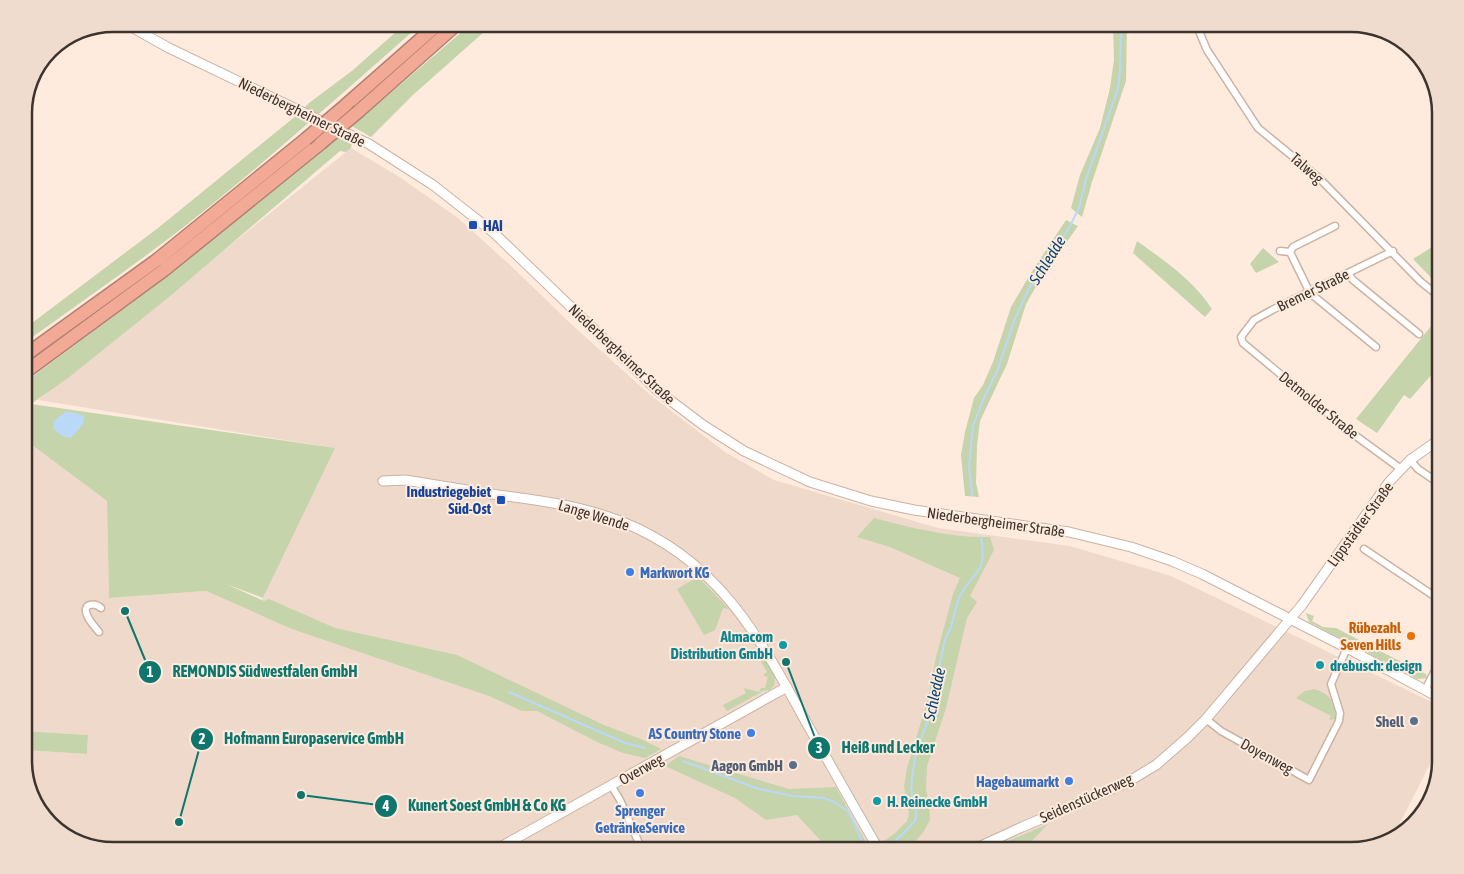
<svg xmlns="http://www.w3.org/2000/svg" width="1464" height="874" viewBox="0 0 1464 874" font-family="'Asap Condensed',sans-serif">
<style>
.industrial{fill:#eed9cb}
.green{fill:#c5d4ab}
.water{fill:#bad9f8}
.lines{fill:none;stroke-linecap:round;stroke-linejoin:round}
.stream{stroke:#bad9f8;stroke-width:2}
.street-casing{stroke:#cbb3a3;stroke-width:9}
.secondary-casing{stroke:#cbb3a3;stroke-width:11}
.highway-casing{stroke:#b38071;stroke-width:15}
.street{stroke:#fff;stroke-width:6}
.secondary{stroke:#fff;stroke-width:9}
.highway{stroke:#f2a996;stroke-width:12}
.highway-bridge-casing{stroke:#b38071;stroke-width:15;stroke-linecap:butt}
.highway-bridge{stroke:#f2a996;stroke-width:12}
.transit-dot{fill:#1a4fb4;stroke:#feebdd;stroke-width:2}
.shop-dot{fill:#3f7fe0;stroke:#feebdd;stroke-width:2}
.food-dot{fill:#e8710a;stroke:#feebdd;stroke-width:2}
.culture-dot{fill:#0f9aa8;stroke:#feebdd;stroke-width:2}
.service-dot{fill:#5c6f8a;stroke:#feebdd;stroke-width:2}
.labels{text-anchor:middle;dominant-baseline:central;stroke-width:4;stroke-linejoin:round;paint-order:stroke}
.street-label{font-size:15px;fill:#3d342d;stroke:#feebdd}
.transit-label{font-size:15px;font-weight:bold;fill:#164399;stroke:#feebdd;text-anchor:start}
.shop-label{font-size:15px;font-weight:bold;fill:#366cbe;stroke:#feebdd;text-anchor:end}
.food-label{font-size:15px;font-weight:bold;fill:#c56008;stroke:#feebdd;text-anchor:end}
.culture-label{font-size:15px;font-weight:bold;fill:#0d838f;stroke:#feebdd;text-anchor:start}
.service-label{font-size:15px;font-weight:bold;fill:#4e5e75;stroke:#feebdd;text-anchor:end}
.water-label{font-size:16px;font-style:italic;fill:#094472;stroke:#feebdd}
.rim{fill:none;stroke:#3d342d;stroke-width:2.5}
.leader{fill:none;stroke:#0f766e;stroke-width:2}
.callout-dot{fill:#0f766e;stroke:#feebdd;stroke-width:2}
.mark-label{font-size:15px;text-anchor:middle;font-weight:bold;fill:#fff}
.callout-label{font-size:16px;text-anchor:middle;font-weight:bold;fill:#0f766e;stroke:#feebdd;stroke-width:4;stroke-linejoin:round;paint-order:stroke}
</style>
<rect width="100%" height="100%" fill="#feebdd"/>
<path class="industrial" d="M 351,148 L 401,178 L 458,218 L 512,267 L 571,324 L 649,394 L 725,452 L 774,480 L 938,528 L 1070,546 L 1171,576 L 1440,706 L 1440,744 L 1392,839 L 1351,850 L 113,850 L 68,838 L 36,806 L 24,766 L 24,750 L 87,754 L 88,735 L 24,731 L 24,439 L 107,501 L 109,598 L 206,591 L 256,613 L 334,448 L 38,400 Z"/>
<path class="green" d="M 405,24 L 421,24 C 353,84 286,144 215,202 C 154,252 88,297 24,343 L 24,329 L 158,228 L 297,115 L 309,103 L 353,70 Z
M 471,24 L 493,24 L 414,94 L 371,137 L 352,126 Z
M 1113,24 L 1127,24 L 1126,81 L 1092,182 L 1082,217 L 1071,208 L 1080,175 L 1100,128 L 1110,88 L 1114,60 Z
M 338,138 L 352,143 L 351,148 L 346,152 L 340,151 L 169,297 L 68,378 L 31,404 L 335,448 L 263,598 L 226,584 L 264,601 L 269,599 L 335,628 L 457,655 L 604,725 L 641,739 L 661,749 L 645,758 L 623,753 L 597,742 L 537,711 L 522,711 L 489,696 L 292,629 L 206,591 L 109,598 L 107,501 L 24,439 L 24,383 L 169,275 Z
M 1066,220 L 1078,226 L 1038,283 L 1026,304 L 1007,364 L 980,421 L 977,446 L 976,483 L 979,497 L 965,496 L 961,455 L 965,432 L 974,398 L 983,385 L 993,362 L 1011,307 L 1031,273 Z
M 1137,241 C 1165,261 1193,280 1212,309 L 1205,317 L 1133,253 Z
M 1440,242 L 1440,287 L 1413,259 Z
M 1263,248 L 1279,262 L 1256,273 L 1250,264 Z
M 1440,315 L 1440,378 L 1433,373 L 1410,399 L 1404,395 L 1377,433 L 1356,419 Z
M 874,518 C 911,528 952,538 990,537 L 994,550 L 970,596 L 977,602 L 967,618 L 946,708 L 927,766 L 926,790 L 929,804 L 930,820 L 924,831 L 911,847 L 906,850 L 885,850 L 881,843 L 894,834 L 907,821 L 909,814 L 904,786 L 907,768 L 928,699 L 936,657 L 953,594 L 960,578 L 890,547 L 857,537 Z
M 696,578 L 700,579 L 729,609 L 723,608 L 715,630 L 704,635 L 677,589 Z
M 1306,613 L 1314,616 L 1312,621 L 1323,627 L 1336,628 L 1361,641 L 1357,647 L 1309,622 Z
M 1366,644 L 1426,674 L 1427,678 L 1417,679 L 1368,653 L 1369,650 L 1364,647 Z
M 759,658 L 765,659 L 774,675 L 775,680 L 774,686 L 770,690 L 763,691 L 727,711 L 723,705 L 746,693 L 744,688 L 759,692 L 761,688 L 765,688 L 768,677 L 763,675 L 767,672 Z
M 1314,689 C 1330,693 1336,704 1335,719 L 1329,720 L 1331,716 L 1296,698 L 1305,691 Z
M 24,731 L 88,735 L 87,754 L 24,750 Z
M 679,756 L 789,789 L 836,787 L 870,850 L 824,850 L 820,840 L 797,815 L 766,820 L 735,798 L 665,766 Z
M 1048,824 L 1028,845 L 1029,847 L 1037,850 L 1016,850 L 1002,846 L 1006,842 Z"/>
<path class="water" d="M 65,412 L 76,413 L 84,416 L 83,424 L 71,438 L 62,436 L 53,428 L 54,421 Z"/>
<g class="lines">
<path class="stream" d="M 972,495 L 969,466 L 973,426 L 983,400 L 998,369 L 1014,321 L 1028,290 L 1069,228 L 1079,208 L 1086,179 L 1118,89 L 1120,70 L 1121,24
M 509,692 L 625,743 L 645,748
M 683,761 L 759,789 L 793,796 L 824,798 L 834,802 L 849,812 L 866,850
M 887,847 C 893,844 915,823 916,818 C 917,811 913,803 912,796 C 910,786 914,761 917,751 C 924,728 936,706 938,682 C 939,668 941,654 945,641 C 946,635 951,630 952,623 C 955,614 956,603 961,594 C 976,567 987,575 981,537"/>
<defs>
<path id="street" d="M 1196,24 L 1207,50 L 1258,128 L 1319,178 L 1421,282 L 1440,297
M 1280,251 L 1290,252 L 1293,247 L 1335,226
M 1393,251 L 1272,310 L 1254,320 L 1241,337 L 1243,343 L 1345,428 L 1401,469
M 1290,252 L 1310,293 L 1376,347
M 1348,273 L 1353,280 L 1419,334
M 1410,460 L 1418,469 L 1440,484
M 1364,549 L 1440,600
M 99,632 C 95,627 89,621 87,615 C 82,604 94,602 101,608
M 1425,690 L 1440,661
M 1206,719 L 1221,731 L 1309,780 L 1339,721 L 1340,713 L 1331,684 L 1347,648
M 611,785 L 620,800 L 642,850
M 988,843 L 1002,850"/>
<path id="secondary" d="M 126,24 L 169,48 L 369,144 L 433,185 L 493,232 L 658,391 L 703,425 L 744,451 L 810,482 L 871,501 L 914,510 L 1069,532 L 1131,547 L 1172,561 L 1202,574 L 1347,648 L 1440,698
M 383,481 L 405,480 C 436,485 467,490 498,495 C 539,500 581,506 620,521 C 718,559 758,635 806,722 C 830,764 854,807 879,850
M 495,850 L 787,687
M 972,850 L 1022,827 L 1126,783 L 1156,765 L 1187,738 L 1206,719 L 1302,605 L 1389,482 L 1410,460 L 1440,439"/>
<path id="highway" d="M 346,105 L 438,24
M 359,111 L 457,24
M 24,356 L 157,260 L 306,139
M 24,373 L 164,270 L 321,143"/>
</defs>
<use href="#street" class="street-casing"/>
<use href="#secondary" class="secondary-casing"/>
<use href="#highway" class="highway-casing"/>
<use href="#street" class="street"/>
<use href="#secondary" class="secondary"/>
<use href="#highway" class="highway"/>
<defs>
<path id="highway-bridge" d="M 306,139 L 346,105
M 321,143 L 359,111"/>
</defs>
<use href="#highway-bridge" class="highway-bridge-casing"/>
<use href="#highway-bridge" class="highway-bridge"/>
</g>
<g class="transit-dot">
<rect x="468" y="220" width="10" height="10" rx="2.5"/>
<rect x="496" y="495" width="10" height="10" rx="2.5"/>
</g>
<g class="shop-dot">
<circle cx="630" cy="572" r="5"/>
<circle cx="751" cy="733" r="5"/>
<circle cx="1069" cy="781" r="5"/>
<circle cx="640" cy="793" r="5"/>
</g>
<circle class="food-dot" cx="1411" cy="636" r="5"/>
<g class="culture-dot">
<circle cx="783" cy="645" r="5"/>
<circle cx="1320" cy="665" r="5"/>
<circle cx="877" cy="801" r="5"/>
</g>
<g class="service-dot">
<circle cx="1414" cy="721" r="5"/>
<circle cx="793" cy="765" r="5"/>
</g>
<g class="labels">
<g class="street-label">
<text transform="translate(302 112) rotate(26)">Niederbergheimer Straße</text>
<text transform="translate(1307 168) rotate(41)">Talweg</text>
<text transform="translate(1313 290) rotate(-26)">Bremer Straße</text>
<text transform="translate(622 354) rotate(43)">Niederbergheimer Straße</text>
<text transform="translate(1319 405) rotate(39)">Detmolder Straße</text>
<text transform="translate(594 515) rotate(17)">Lange Wende</text>
<text transform="translate(996 522) rotate(8)">Niederbergheimer Straße</text>
<text transform="translate(1360 524) rotate(-54)">Lippstädter Straße</text>
<text transform="translate(1267 756) rotate(29)">Doyenweg</text>
<text transform="translate(641 769) rotate(-29)">Overweg</text>
<text transform="translate(1086 798) rotate(-24)">Seidenstückerweg</text>
</g>
<g class="transit-label">
<text x="483" y="225">HAI</text>
<text x="491" y="491" text-anchor="end">Industriegebiet<tspan x="491" dy="17">Süd-Ost</tspan></text>
</g>
<g class="shop-label">
<text x="640" y="572" text-anchor="start">Markwort KG</text>
<text x="741" y="733">AS Country Stone</text>
<text x="1059" y="781">Hagebaumarkt</text>
<text x="640" y="810" text-anchor="middle">Sprenger<tspan x="640" dy="17">GetränkeService</tspan></text>
</g>
<g class="food-label">
<text x="1401" y="627">Rübezahl<tspan x="1401" dy="17">Seven Hills</tspan></text>
</g>
<g class="culture-label">
<text x="773" y="636" text-anchor="end">Almacom<tspan x="773" dy="17">Distribution GmbH</tspan></text>
<text x="1330" y="665">drebusch: design</text>
<text x="887" y="801">H. Reinecke GmbH</text>
</g>
<g class="service-label">
<text x="1404" y="721">Shell</text>
<text x="783" y="765">Aagon GmbH</text>
</g>
<g class="water-label">
<text transform="translate(1047 260) rotate(-58)">Schledde</text>
<text transform="translate(934 694) rotate(-78)">Schledde</text>
</g>
</g>
<path d="M0 0H1464V874H0ZM113 32H1351A81 81 0 0 1 1432 113V761A81 81 0 0 1 1351 842H113A81 81 0 0 1 32 761V113A81 81 0 0 1 113 32Z" fill="#efdccf" fill-rule="evenodd"/>
<path class="rim" d="M113 32H1351A81 81 0 0 1 1432 113V761A81 81 0 0 1 1351 842H113A81 81 0 0 1 32 761V113A81 81 0 0 1 113 32Z"/>
<path class="leader" d="M125 611L150 672M179 822L202 739M786 662L819 748M301 795L386 806"/>
<g class="callout-dot">
<circle cx="125" cy="611" r="5"/>
<circle cx="179" cy="822" r="5"/>
<circle cx="786" cy="662" r="5"/>
<circle cx="301" cy="795" r="5"/>
<circle cx="150" cy="672" r="12"/>
<circle cx="202" cy="739" r="12"/>
<circle cx="819" cy="748" r="12"/>
<circle cx="386" cy="806" r="12"/>
</g>
<g class="mark-label">
<text x="150" y="677">1</text>
<text x="202" y="744">2</text>
<text x="819" y="753">3</text>
<text x="386" y="811">4</text>
</g>
<g class="callout-label">
<text x="265" y="677">REMONDIS Südwestfalen GmbH</text>
<text x="314" y="744">Hofmann Europaservice GmbH</text>
<text x="888" y="753">Heiß und Lecker</text>
<text x="487" y="811">Kunert Soest GmbH &amp; Co KG</text>
</g>
</svg>
